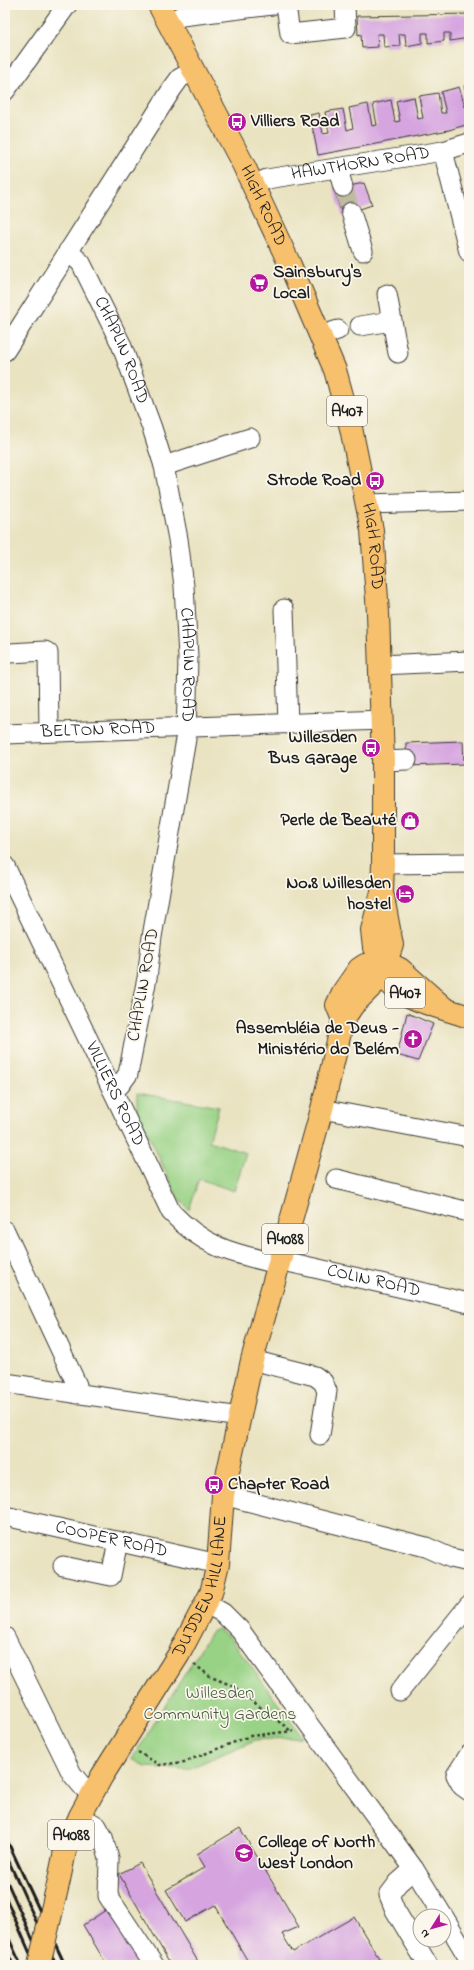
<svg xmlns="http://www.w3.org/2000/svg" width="474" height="1970" viewBox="0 0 474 1970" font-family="'Indie Flower',sans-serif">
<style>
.green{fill:#98d285;stroke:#5a7750}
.building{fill:#d6a5e0}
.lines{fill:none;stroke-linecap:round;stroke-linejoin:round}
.minor-tunnel{stroke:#c0bba0;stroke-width:19;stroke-dasharray:19 10;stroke-linecap:butt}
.minor-casing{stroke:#3b3a35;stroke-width:21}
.major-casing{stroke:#3b3a35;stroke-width:24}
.path{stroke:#3b3a35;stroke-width:2.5;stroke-dasharray:3 3;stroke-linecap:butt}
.minor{stroke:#fff;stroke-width:19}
.major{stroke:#f7c06c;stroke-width:22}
.rail{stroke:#1c1c1c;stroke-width:3}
.major-bridge-casing{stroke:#3b3a35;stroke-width:24;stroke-linecap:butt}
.major-bridge{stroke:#f7c06c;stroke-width:22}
.labels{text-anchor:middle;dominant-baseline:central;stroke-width:3.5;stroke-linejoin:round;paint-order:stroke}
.shield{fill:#fbf7ec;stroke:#5f5e5a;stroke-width:1}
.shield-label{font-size:17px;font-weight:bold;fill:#1c1c1c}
.poi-label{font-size:18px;font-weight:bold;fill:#1c1c1c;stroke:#fbf7ec;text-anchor:end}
.street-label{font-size:18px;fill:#1c1c1c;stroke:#fbf7ec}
.park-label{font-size:18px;fill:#475c41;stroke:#fbf7ec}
</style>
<rect width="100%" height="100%" fill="#fbf7ec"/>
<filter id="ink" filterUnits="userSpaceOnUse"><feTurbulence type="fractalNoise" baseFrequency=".025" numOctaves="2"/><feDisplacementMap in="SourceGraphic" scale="8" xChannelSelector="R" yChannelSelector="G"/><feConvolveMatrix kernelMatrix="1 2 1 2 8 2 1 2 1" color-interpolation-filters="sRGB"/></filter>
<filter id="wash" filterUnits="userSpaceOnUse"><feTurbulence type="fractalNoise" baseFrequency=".012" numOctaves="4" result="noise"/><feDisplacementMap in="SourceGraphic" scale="16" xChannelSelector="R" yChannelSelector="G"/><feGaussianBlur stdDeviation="0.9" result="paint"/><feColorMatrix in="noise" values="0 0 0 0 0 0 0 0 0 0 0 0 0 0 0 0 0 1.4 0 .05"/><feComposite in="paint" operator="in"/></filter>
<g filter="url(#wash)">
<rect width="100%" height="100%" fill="#e9e3c1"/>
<path class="green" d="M 137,1093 L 219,1107 L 209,1141 L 246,1153 L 234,1191 L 199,1179 L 189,1210 L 177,1196 L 142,1121 L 137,1110 Z
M 217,1629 L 229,1636 L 302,1737 L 255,1740 L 188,1769 L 146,1767 L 132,1759 L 211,1632 Z"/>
<g id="blocks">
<path class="building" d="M 469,14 L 469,38 L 450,41 L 450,33 L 444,33 L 444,41 L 428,43 L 428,33 L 422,33 L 422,43 L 406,46 L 405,34 L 399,34 L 400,46 L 384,47 L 383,34 L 377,34 L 378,47 L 362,48 L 361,34 L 358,35 L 357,16 Z
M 469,84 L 469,101 L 464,86 Z
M 459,87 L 465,107 L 469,106 L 469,124 L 449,130 L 318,155 L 310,115 L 319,113 L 323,134 L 329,133 L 325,112 L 343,109 L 347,130 L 353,128 L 349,108 L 368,104 L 372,126 L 377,125 L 373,104 L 391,100 L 395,122 L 400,121 L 396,101 L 414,97 L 418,119 L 423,118 L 419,96 L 438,93 L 441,113 L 446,113 L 441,92 Z
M 364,183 L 372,205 L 342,215 L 334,189 Z
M 463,741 L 464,764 L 407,766 L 406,743 Z
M 407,1013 L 433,1024 L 418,1061 L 397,1055 Z
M 240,1828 L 299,1927 L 282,1934 L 293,1952 L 354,1917 L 383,1965 L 250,1965 L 215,1905 L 185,1922 L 166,1890 L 205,1867 L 197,1854 Z
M 140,1863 L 200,1965 L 171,1965 L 119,1874 Z
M 109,1908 L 143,1965 L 107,1965 L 83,1925 Z"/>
</g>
</g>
<g filter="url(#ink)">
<use href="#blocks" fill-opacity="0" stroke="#3b3a35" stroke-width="1"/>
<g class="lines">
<path class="minor-tunnel" d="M 343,187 L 351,212"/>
<defs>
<g id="minor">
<path d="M 286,5 L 290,34 L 346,28 L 345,5"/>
<path d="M 168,22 L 182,16 L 272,5"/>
<path d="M 5,91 L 67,5"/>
<path d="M 443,151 L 469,252"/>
<path d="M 338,169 L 343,187"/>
<path id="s1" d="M 253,185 L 267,179 L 443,151 L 469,143"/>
<path d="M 351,212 L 363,251"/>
<path id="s2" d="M 68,251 L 81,263 L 121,344 L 152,428 L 164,466 L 178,539 L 184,586 L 188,657 L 186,739 L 152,937 L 147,978 L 128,1074 L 120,1085 L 112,1089"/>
<path d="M 387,294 L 398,353"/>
<path d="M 360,326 L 392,321"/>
<path d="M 322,335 L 338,330"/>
<path d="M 5,351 L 172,89 L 180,78 L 193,71"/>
<path d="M 164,466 L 250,438"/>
<path d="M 367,504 L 469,501"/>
<path d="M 284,609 L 288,724"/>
<path d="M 10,653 L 45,651 L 48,653 L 49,732"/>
<path d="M 380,665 L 469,661"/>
<path id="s3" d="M 5,734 L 382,720"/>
<path d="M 383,761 L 407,760"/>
<path d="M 383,864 L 469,863"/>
<path id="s4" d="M 5,866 L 171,1212 C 205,1248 232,1253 278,1264"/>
<path d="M 322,1109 L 469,1137"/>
<path d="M 336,1179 L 469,1212"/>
<path d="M 5,1231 L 77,1385 L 76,1394"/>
<path id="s5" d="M 279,1260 L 469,1303"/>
<path d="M 252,1360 L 315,1376 L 323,1382 L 327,1391 L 320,1435"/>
<path d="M 5,1383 L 240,1417"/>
<path d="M 223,1495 L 426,1547 L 451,1558 L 469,1562"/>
<path id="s6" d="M 5,1516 L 218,1564"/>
<path d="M 63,1566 L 111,1576 L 118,1541"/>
<path d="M 207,1604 L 223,1613 L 240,1630 L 414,1869 L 443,1916"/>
<path d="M 5,1637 L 72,1774 L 83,1787 L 93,1793"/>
<path d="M 400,1691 L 469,1605"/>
<path d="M 469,1755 L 456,1775 L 462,1786 L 469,1791"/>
<path d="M 80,1816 L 97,1826 L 103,1837 L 109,1859 L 108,1896 L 154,1965"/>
<path d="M 414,1869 L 398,1883 L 389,1895 L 395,1910 L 428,1965"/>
<path d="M 444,1917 L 469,1959"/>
</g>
<g id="major">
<path id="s7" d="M 159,5 L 244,166 L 290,265 L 335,370 L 351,428 L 372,530 L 378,613 L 383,761 L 383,864 L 382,892 L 372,930 L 374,948 L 386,962 L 400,969 L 444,1008"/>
<path d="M 383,897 L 392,945 L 386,962 L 388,982 C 409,1002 442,1007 469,1017"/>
<path d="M 343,1020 L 337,1005 L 343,992 L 359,969 L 365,965 L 386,962"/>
<path id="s8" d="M 59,1880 L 65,1851 L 80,1816 L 102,1776 L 179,1654 L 211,1593 L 218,1564 L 223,1495 L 252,1360 L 322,1109 L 343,1020 L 353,1005 L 377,981 L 386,962"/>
</g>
</defs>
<use href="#minor" class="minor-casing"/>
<use href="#major" class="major-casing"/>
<path class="path" d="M 194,1664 L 211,1677 L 233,1686 L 291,1731
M 138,1752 L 160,1765 L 184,1762 L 250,1736 L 293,1731"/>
<use href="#minor" class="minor"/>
<use href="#major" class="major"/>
<path class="rail" d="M 5,1836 L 65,1965
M 5,1853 L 56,1965
M 5,1877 L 44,1965
M 5,1896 L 35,1965
M 5,1930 L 21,1965
M 5,1947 L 13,1965"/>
<defs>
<path id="major-bridge" d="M 39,1965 L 59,1880"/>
</defs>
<use href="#major-bridge" class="major-bridge-casing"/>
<use href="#major-bridge" class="major-bridge"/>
</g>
</g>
<defs>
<symbol id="bus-disc" viewBox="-11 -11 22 22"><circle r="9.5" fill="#b5179e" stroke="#fbf7ec"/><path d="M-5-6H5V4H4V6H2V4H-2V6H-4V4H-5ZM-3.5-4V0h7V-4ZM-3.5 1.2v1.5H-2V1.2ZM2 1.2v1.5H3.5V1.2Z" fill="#fff"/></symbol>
<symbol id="supermarket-disc" viewBox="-11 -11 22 22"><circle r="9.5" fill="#b5179e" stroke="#fbf7ec"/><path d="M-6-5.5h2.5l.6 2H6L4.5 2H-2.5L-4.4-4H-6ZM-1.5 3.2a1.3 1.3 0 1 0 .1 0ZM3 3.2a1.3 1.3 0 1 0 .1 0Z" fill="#fff"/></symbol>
<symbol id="shop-disc" viewBox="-11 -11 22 22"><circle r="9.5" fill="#b5179e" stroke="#fbf7ec"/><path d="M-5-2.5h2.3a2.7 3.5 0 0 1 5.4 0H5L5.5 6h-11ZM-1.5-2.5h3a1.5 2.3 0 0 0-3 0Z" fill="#fff"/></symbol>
<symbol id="hotel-disc" viewBox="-11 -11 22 22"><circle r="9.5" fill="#b5179e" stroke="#fbf7ec"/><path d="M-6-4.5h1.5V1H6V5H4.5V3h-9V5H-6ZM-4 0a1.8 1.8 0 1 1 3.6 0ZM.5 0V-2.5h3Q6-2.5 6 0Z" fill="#fff"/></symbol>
<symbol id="church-disc" viewBox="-11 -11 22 22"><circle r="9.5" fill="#b5179e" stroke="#fbf7ec"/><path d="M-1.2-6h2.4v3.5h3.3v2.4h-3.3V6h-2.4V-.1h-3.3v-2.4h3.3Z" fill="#fff"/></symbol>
<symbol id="university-disc" viewBox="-11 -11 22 22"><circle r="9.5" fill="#b5179e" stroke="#fbf7ec"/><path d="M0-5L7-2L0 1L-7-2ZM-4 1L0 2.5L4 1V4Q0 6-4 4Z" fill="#fff"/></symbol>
</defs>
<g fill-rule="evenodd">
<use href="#bus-disc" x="226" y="111" width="22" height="22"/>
<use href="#supermarket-disc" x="248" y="272" width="22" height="22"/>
<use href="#bus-disc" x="364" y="470" width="22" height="22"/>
<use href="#bus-disc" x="360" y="737" width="22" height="22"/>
<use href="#shop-disc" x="399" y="810" width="22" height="22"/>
<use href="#hotel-disc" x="394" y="883" width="22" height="22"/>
<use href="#church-disc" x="402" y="1028" width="22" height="22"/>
<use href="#bus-disc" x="203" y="1474" width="22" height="22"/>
<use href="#university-disc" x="233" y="1842" width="22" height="22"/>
</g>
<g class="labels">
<g class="shield">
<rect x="327" y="396" width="40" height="30" rx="3"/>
<rect x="385" y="978" width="40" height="30" rx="3"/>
<rect x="262" y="1224" width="46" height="30" rx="3"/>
<rect x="48" y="1820" width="46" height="30" rx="3"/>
</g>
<g class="shield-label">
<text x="347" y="411">A407</text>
<text x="405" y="993">A407</text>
<text x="285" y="1239">A4088</text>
<text x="71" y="1835">A4088</text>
</g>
<g class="poi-label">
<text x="251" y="122" text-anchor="start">Villiers Road</text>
<text x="273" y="273" text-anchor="start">Sainsbury's<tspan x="273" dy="21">Local</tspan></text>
<text x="361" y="481">Strode Road</text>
<text x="357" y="738">Willesden<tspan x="357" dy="21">Bus Garage</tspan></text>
<text x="396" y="821">Perle de Beauté</text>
<text x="391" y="884">No.8 Willesden<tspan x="391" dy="21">hostel</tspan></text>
<text x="399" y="1029">Assembléia de Deus -<tspan x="399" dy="21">Ministério do Belém</tspan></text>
<text x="228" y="1485" text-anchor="start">Chapter Road</text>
<text x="258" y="1843" text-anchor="start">College of North<tspan x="258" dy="21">West London</tspan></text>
</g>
<g class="street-label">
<text stroke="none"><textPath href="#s1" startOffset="110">HAWTHORN ROAD</textPath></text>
<text stroke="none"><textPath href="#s7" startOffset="226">HIGH ROAD</textPath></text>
<text stroke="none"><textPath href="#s2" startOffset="114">CHAPLIN ROAD</textPath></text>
<text stroke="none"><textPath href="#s7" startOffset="586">HIGH ROAD</textPath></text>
<text stroke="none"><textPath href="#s2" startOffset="438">CHAPLIN ROAD</textPath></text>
<text stroke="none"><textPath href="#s3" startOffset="93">BELTON ROAD</textPath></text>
<text transform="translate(144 985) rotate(-80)">CHAPLIN ROAD</text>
<text stroke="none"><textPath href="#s4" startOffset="253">VILLIERS ROAD</textPath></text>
<text stroke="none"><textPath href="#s5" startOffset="97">COLIN ROAD</textPath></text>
<text stroke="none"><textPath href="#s6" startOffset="109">COOPER ROAD</textPath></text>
<text stroke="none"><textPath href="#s8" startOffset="330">DUDDEN HILL LANE</textPath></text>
</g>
<g class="park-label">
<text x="220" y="1694">Willesden<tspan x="220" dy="21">Community Gardens</tspan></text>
</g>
</g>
<rect width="474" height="1970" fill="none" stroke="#fbf7ec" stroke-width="20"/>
<g transform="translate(432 1928) rotate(233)"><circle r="19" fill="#fbf7ec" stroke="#a29f99"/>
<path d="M0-3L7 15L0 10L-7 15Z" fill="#b5179e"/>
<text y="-6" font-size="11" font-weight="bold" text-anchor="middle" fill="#1c1c1c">N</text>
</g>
</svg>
